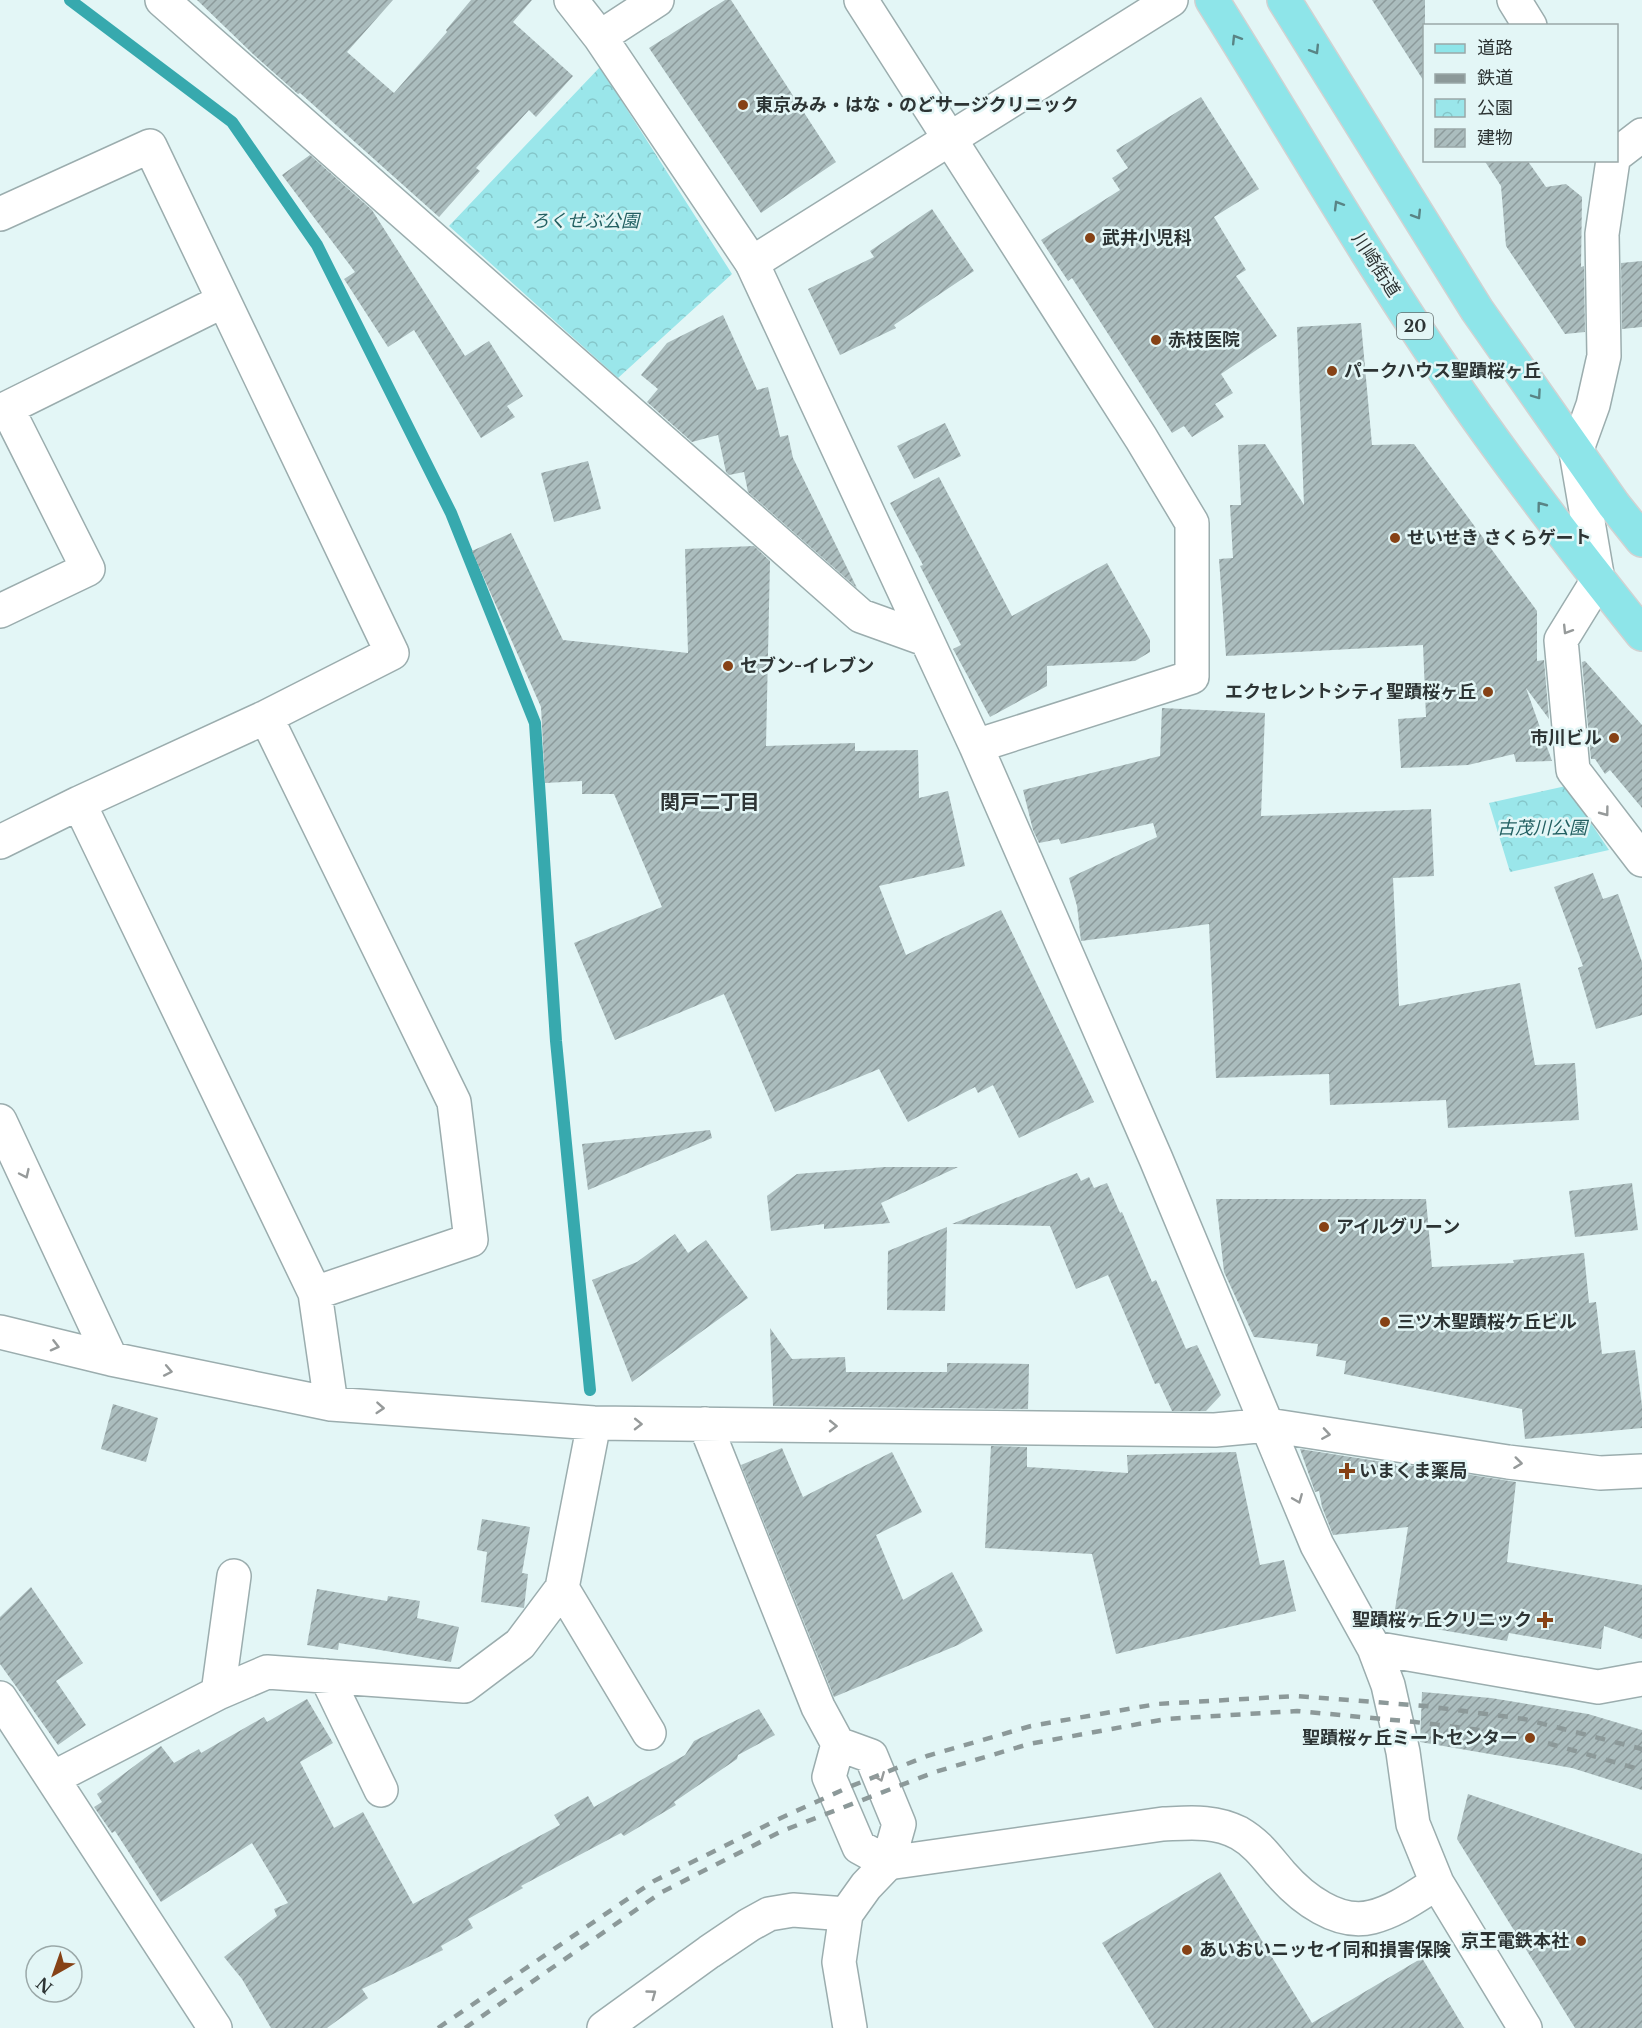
<svg xmlns="http://www.w3.org/2000/svg" width="1642" height="2028" viewBox="0 0 1642 2028" font-family="'Libre Baskerville','Noto Sans JP',serif">
<style>
.park{fill:url(#park-crowns)}
.lines{fill:none;stroke-linecap:round;stroke-linejoin:round}
.stream{stroke:#37a9ae;stroke-width:12}
.building{fill:url(#building-hatch)}
.minor-casing{stroke:#9badae;stroke-width:36}
.tertiary-casing{stroke:#9badae;stroke-width:36}
.primary-casing{stroke:#d1d2d2;stroke-width:36}
.minor{stroke:#fff;stroke-width:33}
.tertiary{stroke:#fff;stroke-width:33}
.primary{stroke:#8ee5e9;stroke-width:33}
.rail{stroke:#8c9999;stroke-width:4.5;stroke-dasharray:10 10;stroke-linecap:butt}
.oneway{stroke:#598485}
.oneway2{stroke:#969a9a}
.poi-dot{fill:#864216;stroke:#e3f6f6;stroke-width:2}
.labels{text-anchor:middle;dominant-baseline:central;stroke-width:5;stroke-linejoin:round;paint-order:stroke}
.shield{fill:#e3f6f6;stroke:#646e6e;stroke-width:1.5}
.shield-label{font-size:16px;font-weight:bold;fill:#2d3434}
.poi-label{font-size:18px;font-weight:bold;fill:#2d3434;stroke:#e3f6f6;text-anchor:start}
.park-label{font-size:18px;font-style:italic;fill:#236062;stroke:#e3f6f6}
.street-label{font-size:18px;fill:#2d3434;stroke:#e3f6f6}
.neighbourhood-label{font-size:20px;font-weight:bold;fill:#2d3434;stroke:#e3f6f6}
</style>
<defs>
<pattern id="park-crowns" width="20" height="18" patternUnits="userSpaceOnUse" patternTransform="scale(1.5)"><rect width="20" height="18" fill="#9ae6ea"/><path d="M2 6a3 3 0 1 1 6 0M12 15a3 3 0 1 1 6 0" fill="none" stroke="#85c6c9"/></pattern>
<pattern id="building-hatch" width="6" height="6" patternUnits="userSpaceOnUse" patternTransform="scale(1.5)"><rect width="6" height="6" fill="#abbdbe"/><path d="M-1 1l2-2M0 6l6-6M5 7l2-2" fill="none" stroke="#8c9a9b"/></pattern>
</defs>
<rect width="100%" height="100%" fill="#e3f6f6"/>
<path class="park" d="M 600,67 L 732,274 L 618,378 L 449,226 Z
M 1566,786 L 1609,850 L 1510,872 L 1489,803 Z"/>
<g class="lines">
<path class="stream" d="M 70,0 L 232,122 L 317,245 L 451,513 L 535,723 L 556,1041 L 590,1390"/>
</g>
<path class="building" d="M 197,0 L 393,0 L 347,52 L 394,93 L 447,32 L 446,30 L 471,0 L 532,0 L 513,22 L 573,76 L 536,117 L 529,110 L 476,168 L 480,171 L 439,217 L 300,93 L 298,94 L 253,54 Z
M 725,0 L 731,0 L 836,162 L 761,213 L 649,48 Z
M 1372,0 L 1425,0 L 1425,83 Z
M 1201,97 L 1259,189 L 1214,217 L 1246,270 L 1236,276 L 1277,336 L 1221,374 L 1233,393 L 1215,404 L 1224,417 L 1192,437 L 1184,426 L 1172,433 L 1072,278 L 1068,281 L 1041,240 L 1120,190 L 1112,178 L 1128,168 L 1116,150 Z
M 310,155 L 372,210 L 465,356 L 489,341 L 523,396 L 507,406 L 515,417 L 481,438 L 414,330 L 388,347 L 344,279 L 355,272 L 282,175 Z
M 1484,160 L 1527,160 L 1546,187 L 1566,184 L 1582,197 L 1581,267 L 1584,266 L 1585,332 L 1565,334 L 1506,246 L 1501,186 Z
M 932,209 L 974,271 L 894,325 L 896,328 L 840,355 L 808,289 L 874,257 L 870,251 Z
M 1642,261 L 1642,327 L 1622,329 L 1621,263 Z
M 723,315 L 757,390 L 768,387 L 780,437 L 788,435 L 793,458 L 857,588 L 748,492 L 744,472 L 729,475 L 726,472 L 718,435 L 692,442 L 647,402 L 658,389 L 641,375 L 667,343 Z
M 1361,323 L 1372,445 L 1414,444 L 1537,611 L 1537,661 L 1544,660 L 1549,719 L 1526,688 L 1552,761 L 1516,762 L 1514,754 L 1468,765 L 1401,768 L 1398,719 L 1426,717 L 1423,645 L 1226,656 L 1219,559 L 1233,558 L 1230,505 L 1241,505 L 1238,445 L 1265,444 L 1304,505 L 1297,327 Z
M 945,423 L 961,456 L 914,479 L 897,446 Z
M 588,461 L 601,509 L 554,522 L 541,473 Z
M 939,477 L 1012,616 L 1107,563 L 1150,640 L 1150,652 L 1135,661 L 1047,666 L 1047,686 L 990,717 L 953,649 L 961,645 L 920,566 L 923,565 L 890,503 Z
M 511,533 L 563,640 L 688,653 L 685,549 L 754,546 L 770,561 L 766,746 L 855,743 L 855,751 L 918,750 L 919,798 L 948,791 L 965,866 L 879,886 L 906,955 L 1001,910 L 1094,1102 L 1019,1138 L 993,1085 L 978,1093 L 975,1087 L 908,1122 L 879,1069 L 775,1112 L 724,994 L 615,1040 L 574,943 L 662,907 L 614,794 L 582,794 L 582,781 L 545,783 L 541,707 L 472,551 Z
M 1585,661 L 1642,725 L 1642,808 L 1610,770 L 1605,774 L 1595,759 L 1591,759 L 1582,662 Z
M 1162,708 L 1265,713 L 1261,816 L 1431,809 L 1434,876 L 1393,878 L 1399,1006 L 1520,983 L 1535,1065 L 1575,1063 L 1579,1120 L 1448,1128 L 1446,1100 L 1330,1105 L 1329,1074 L 1216,1078 L 1209,924 L 1081,941 L 1077,906 L 1069,878 L 1157,837 L 1153,823 L 1061,844 L 1059,839 L 1039,843 L 1033,830 L 1023,790 L 1160,756 Z
M 1593,873 L 1603,899 L 1618,894 L 1642,962 L 1642,1015 L 1596,1029 L 1578,968 L 1583,966 L 1554,887 Z
M 710,1130 L 712,1138 L 588,1190 L 582,1144 Z
M 885,1167 L 958,1167 L 881,1203 L 890,1223 L 824,1229 L 824,1224 L 771,1231 L 767,1196 L 797,1174 Z
M 1077,1173 L 1081,1181 L 1089,1177 L 1094,1188 L 1107,1183 L 1120,1213 L 1122,1212 L 1152,1282 L 1156,1280 L 1186,1349 L 1197,1345 L 1221,1395 L 1206,1411 L 1172,1411 L 1159,1383 L 1155,1384 L 1108,1275 L 1076,1289 L 1050,1226 L 952,1224 Z
M 1632,1183 L 1638,1230 L 1575,1237 L 1569,1191 Z
M 1216,1199 L 1426,1199 L 1432,1267 L 1514,1263 L 1513,1260 L 1584,1253 L 1589,1303 L 1596,1302 L 1602,1354 L 1635,1350 L 1642,1406 L 1642,1428 L 1525,1439 L 1522,1409 L 1344,1374 L 1346,1361 L 1316,1356 L 1318,1344 L 1254,1337 L 1224,1272 Z
M 947,1227 L 945,1311 L 887,1310 L 888,1251 Z
M 675,1234 L 688,1253 L 706,1240 L 748,1298 L 632,1382 L 592,1280 L 637,1262 Z
M 770,1328 L 792,1359 L 845,1357 L 846,1372 L 947,1372 L 947,1363 L 1029,1364 L 1028,1409 L 773,1406 Z
M 113,1404 L 158,1418 L 146,1462 L 101,1449 Z
M 991,1446 L 1027,1447 L 1027,1467 L 1128,1473 L 1127,1455 L 1236,1452 L 1260,1565 L 1284,1560 L 1296,1611 L 1116,1654 L 1092,1554 L 985,1548 Z
M 782,1448 L 803,1497 L 892,1452 L 922,1512 L 876,1535 L 903,1600 L 952,1572 L 983,1631 L 958,1645 L 834,1697 L 741,1465 Z
M 1300,1449 L 1396,1464 L 1396,1466 L 1414,1466 L 1516,1482 L 1507,1562 L 1642,1585 L 1642,1639 L 1604,1626 L 1601,1649 L 1509,1633 L 1507,1641 L 1393,1622 L 1408,1527 L 1333,1535 L 1322,1507 L 1319,1491 L 1315,1492 Z
M 482,1519 L 530,1527 L 522,1573 L 528,1574 L 524,1608 L 481,1602 L 487,1552 L 477,1550 Z
M 31,1587 L 83,1663 L 56,1681 L 86,1725 L 58,1745 L 0,1664 L 0,1617 Z
M 317,1589 L 387,1601 L 388,1596 L 420,1601 L 417,1618 L 459,1627 L 451,1662 L 339,1643 L 338,1650 L 307,1645 Z
M 1422,1692 L 1491,1698 L 1588,1714 L 1642,1730 L 1642,1790 L 1572,1768 L 1420,1742 Z
M 307,1699 L 333,1743 L 300,1762 L 334,1828 L 363,1812 L 413,1904 L 560,1825 L 554,1815 L 588,1796 L 594,1807 L 685,1755 L 694,1741 L 759,1709 L 775,1735 L 738,1755 L 737,1759 L 674,1802 L 676,1805 L 624,1836 L 621,1833 L 521,1886 L 523,1888 L 468,1919 L 473,1928 L 441,1946 L 443,1950 L 362,1989 L 368,1998 L 327,2028 L 271,2028 L 242,1979 L 224,1957 L 277,1916 L 274,1909 L 288,1903 L 252,1843 L 161,1902 L 115,1831 L 112,1833 L 94,1807 L 102,1802 L 97,1794 L 161,1746 L 174,1763 L 199,1749 L 201,1753 L 264,1717 L 267,1722 Z
M 1468,1794 L 1642,1854 L 1642,2028 L 1575,2028 L 1457,1839 Z
M 1220,1872 L 1312,2023 L 1422,1958 L 1464,2028 L 1154,2028 L 1102,1943 Z"/>
<g class="lines">
<defs>
<path id="minor" d="M 162,0 L 861,616 L 925,639
M 571,0 L 600,37 L 752,263 L 976,746 L 1156,1159 L 1317,1545 L 1374,1648 L 1388,1685 L 1403,1752 L 1413,1824 L 1437,1883 L 1525,2028
M 861,0 L 1141,438 L 1192,523 L 1192,677 L 976,746
M 1514,0 L 1530,26
M 600,37 L 657,0
M 1616,155 L 1642,135
M 1613,160 L 1602,234 L 1604,356 L 1593,405 L 1576,452 L 1598,580 L 1561,640 L 1573,770 L 1642,860
M 0,214 L 150,146 L 392,653 L 266,717 L 79,803 L 0,842
M 0,611 L 88,569 L 7,408 L 223,301
M 266,717 L 454,1102 L 471,1240 L 315,1293
M 79,803 L 315,1293 L 331,1404
M 0,1121 L 111,1359
M 0,1332 L 111,1359 L 331,1404 L 594,1423 L 1215,1430 L 1268,1425 L 1508,1462 L 1600,1473 L 1642,1471
M 705,1424 L 818,1707 L 838,1744 L 871,1756 L 899,1824 L 888,1863
M 562,1588 L 649,1733
M 1374,1648 L 1598,1687 L 1642,1679
M 326,1676 L 381,1790
M 218,1693 L 234,1576
M 0,1698 L 215,2028
M 838,1744 L 829,1777 L 859,1847 L 888,1863 L 1163,1824 C 1189,1823 1214,1820 1239,1833 C 1258,1844 1267,1858 1281,1874 C 1302,1898 1338,1926 1372,1917 C 1396,1911 1416,1896 1437,1883
M 53,1778 L 218,1693 L 267,1672 L 464,1686 L 520,1644 L 562,1588 L 594,1423
M 604,2028 L 709,1952 L 749,1925 L 769,1914 L 793,1910 L 846,1914"/>
<path id="tertiary" d="M 752,263 L 1171,0
M 850,2028 L 839,1962 L 846,1914 L 866,1886 L 888,1863"/>
<path id="primary" d="M 1212,0 C 1290,124 1363,252 1446,373 C 1507,463 1574,549 1642,634
M 1284,0 L 1477,310 L 1614,505 L 1642,540"/>
</defs>
<use href="#minor" class="minor-casing"/>
<use href="#tertiary" class="tertiary-casing"/>
<use href="#primary" class="primary-casing"/>
<use href="#minor" class="minor"/>
<use href="#tertiary" class="tertiary"/>
<use href="#primary" class="primary"/>
<path class="rail" d="M 438,2028 L 654,1881 L 783,1817 L 849,1787 L 927,1756 L 1031,1726 L 1157,1704 L 1296,1696 L 1426,1706 L 1524,1719 L 1642,1749
M 465,2028 L 662,1892 L 782,1831 L 935,1772 L 1029,1744 L 1166,1719 L 1297,1711 L 1415,1722 L 1519,1735 L 1642,1770"/>
</g>
<defs><path id="oneway-chevron" d="M-2-3.5L2.5 0L-2 3.5" fill="none" stroke-width="1.6" stroke-linecap="round" stroke-linejoin="round" transform="scale(1.5)"/></defs>
<g class="oneway">
<use href="#oneway-chevron" transform="translate(1236 39) rotate(-122)"/>
<use href="#oneway-chevron" transform="translate(1315 50) rotate(58)"/>
<use href="#oneway-chevron" transform="translate(1338 205) rotate(-121)"/>
<use href="#oneway-chevron" transform="translate(1417 215) rotate(58)"/>
<use href="#oneway-chevron" transform="translate(1537 395) rotate(55)"/>
<use href="#oneway-chevron" transform="translate(1541 506) rotate(-127)"/>
</g>
<g class="oneway2">
<use href="#oneway-chevron" transform="translate(1567 630) rotate(122)"/>
<use href="#oneway-chevron" transform="translate(1605 812) rotate(53)"/>
<use href="#oneway-chevron" transform="translate(25 1174) rotate(65)"/>
<use href="#oneway-chevron" transform="translate(55 1346) rotate(14)"/>
<use href="#oneway-chevron" transform="translate(168 1371) rotate(11)"/>
<use href="#oneway-chevron" transform="translate(380 1408) rotate(4)"/>
<use href="#oneway-chevron" transform="translate(638 1424) rotate(1)"/>
<use href="#oneway-chevron" transform="translate(833 1426) rotate(1)"/>
<use href="#oneway-chevron" transform="translate(1326 1434) rotate(9)"/>
<use href="#oneway-chevron" transform="translate(1518 1463) rotate(7)"/>
<use href="#oneway-chevron" transform="translate(1298 1499) rotate(68)"/>
<use href="#oneway-chevron" transform="translate(880 1777) rotate(68)"/>
<use href="#oneway-chevron" transform="translate(652 1994) rotate(-36)"/>
</g>
<g class="poi-dot">
<circle cx="743" cy="105" r="6"/>
<circle cx="1090" cy="238" r="6"/>
<circle cx="1156" cy="340" r="6"/>
<circle cx="1332" cy="371" r="6"/>
<circle cx="1395" cy="538" r="6"/>
<circle cx="728" cy="666" r="6"/>
<circle cx="1488" cy="692" r="6"/>
<circle cx="1614" cy="738" r="6"/>
<circle cx="1324" cy="1227" r="6"/>
<circle cx="1385" cy="1322" r="6"/>
<path d="M1344 1462h6v6h6v6h-6v6h-6v-6h-6v-6h6z"/>
<path d="M1542 1611h6v6h6v6h-6v6h-6v-6h-6v-6h6z"/>
<circle cx="1530" cy="1738" r="6"/>
<circle cx="1581" cy="1941" r="6"/>
<circle cx="1187" cy="1950" r="6"/>
</g>
<g class="labels">
<rect class="shield" x="1397" y="313" width="36" height="26" rx="4.5"/>
<g class="shield-label">
<text x="1415" y="326">20</text>
</g>
<g class="poi-label">
<text x="755" y="105">東京みみ・はな・のどサージクリニック</text>
<text x="1102" y="238">武井小児科</text>
<text x="1168" y="340">赤枝医院</text>
<text x="1344" y="371">パークハウス聖蹟桜ヶ丘</text>
<text x="1407" y="538">せいせき さくらゲート</text>
<text x="740" y="666">セブン-イレブン</text>
<text x="1476" y="692" text-anchor="end">エクセレントシティ聖蹟桜ヶ丘</text>
<text x="1602" y="738" text-anchor="end">市川ビル</text>
<text x="1336" y="1227">アイルグリーン</text>
<text x="1397" y="1322">三ツ木聖蹟桜ケ丘ビル</text>
<text x="1359" y="1471">いまくま薬局</text>
<text x="1532" y="1620" text-anchor="end">聖蹟桜ヶ丘クリニック</text>
<text x="1518" y="1738" text-anchor="end">聖蹟桜ヶ丘ミートセンター</text>
<text x="1569" y="1941" text-anchor="end">京王電鉄本社</text>
<text x="1199" y="1950">あいおいニッセイ同和損害保険</text>
</g>
<g class="park-label">
<text x="585" y="221">ろくせぶ公園</text>
<text x="1542" y="828">古茂川公園</text>
</g>
<g class="street-label">
<text transform="translate(1376 265) rotate(57)">川崎街道</text>
</g>
<g class="neighbourhood-label">
<text x="710" y="802">関戸二丁目</text>
</g>
</g>
<rect x="1423" y="24" width="195" height="138" fill="#e3f6f6" stroke="#9aa8a8" stroke-width="1.5"/>
<rect x="1435" y="44" width="30" height="9" fill="#8ee5e9" stroke="#9aa8a8" stroke-width="1.5"/>
<text x="1477" y="54" font-size="18" fill="#2d3434">道路</text>
<rect x="1435" y="74" width="30" height="9" fill="#8c9999" stroke="#9aa8a8" stroke-width="1.5"/>
<text x="1477" y="84" font-size="18" fill="#2d3434">鉄道</text>
<rect x="1435" y="99" width="30" height="18" fill="url(#park-crowns)" stroke="#9aa8a8" stroke-width="1.5"/>
<text x="1477" y="114" font-size="18" fill="#2d3434">公園</text>
<rect x="1435" y="129" width="30" height="18" fill="url(#building-hatch)" stroke="#9aa8a8" stroke-width="1.5"/>
<text x="1477" y="144" font-size="18" fill="#2d3434">建物</text>
<g transform="translate(54 1974) rotate(220)"><circle r="28" fill="#e3f6f6" stroke="#9aa8a8" stroke-width="1.5"/>
<path d="M0-4.5L10 22L0 15L-10 22Z" fill="#864216"/>
<text y="-9" font-size="16" font-weight="bold" text-anchor="middle" fill="#2d3434">N</text>
</g>
</svg>
